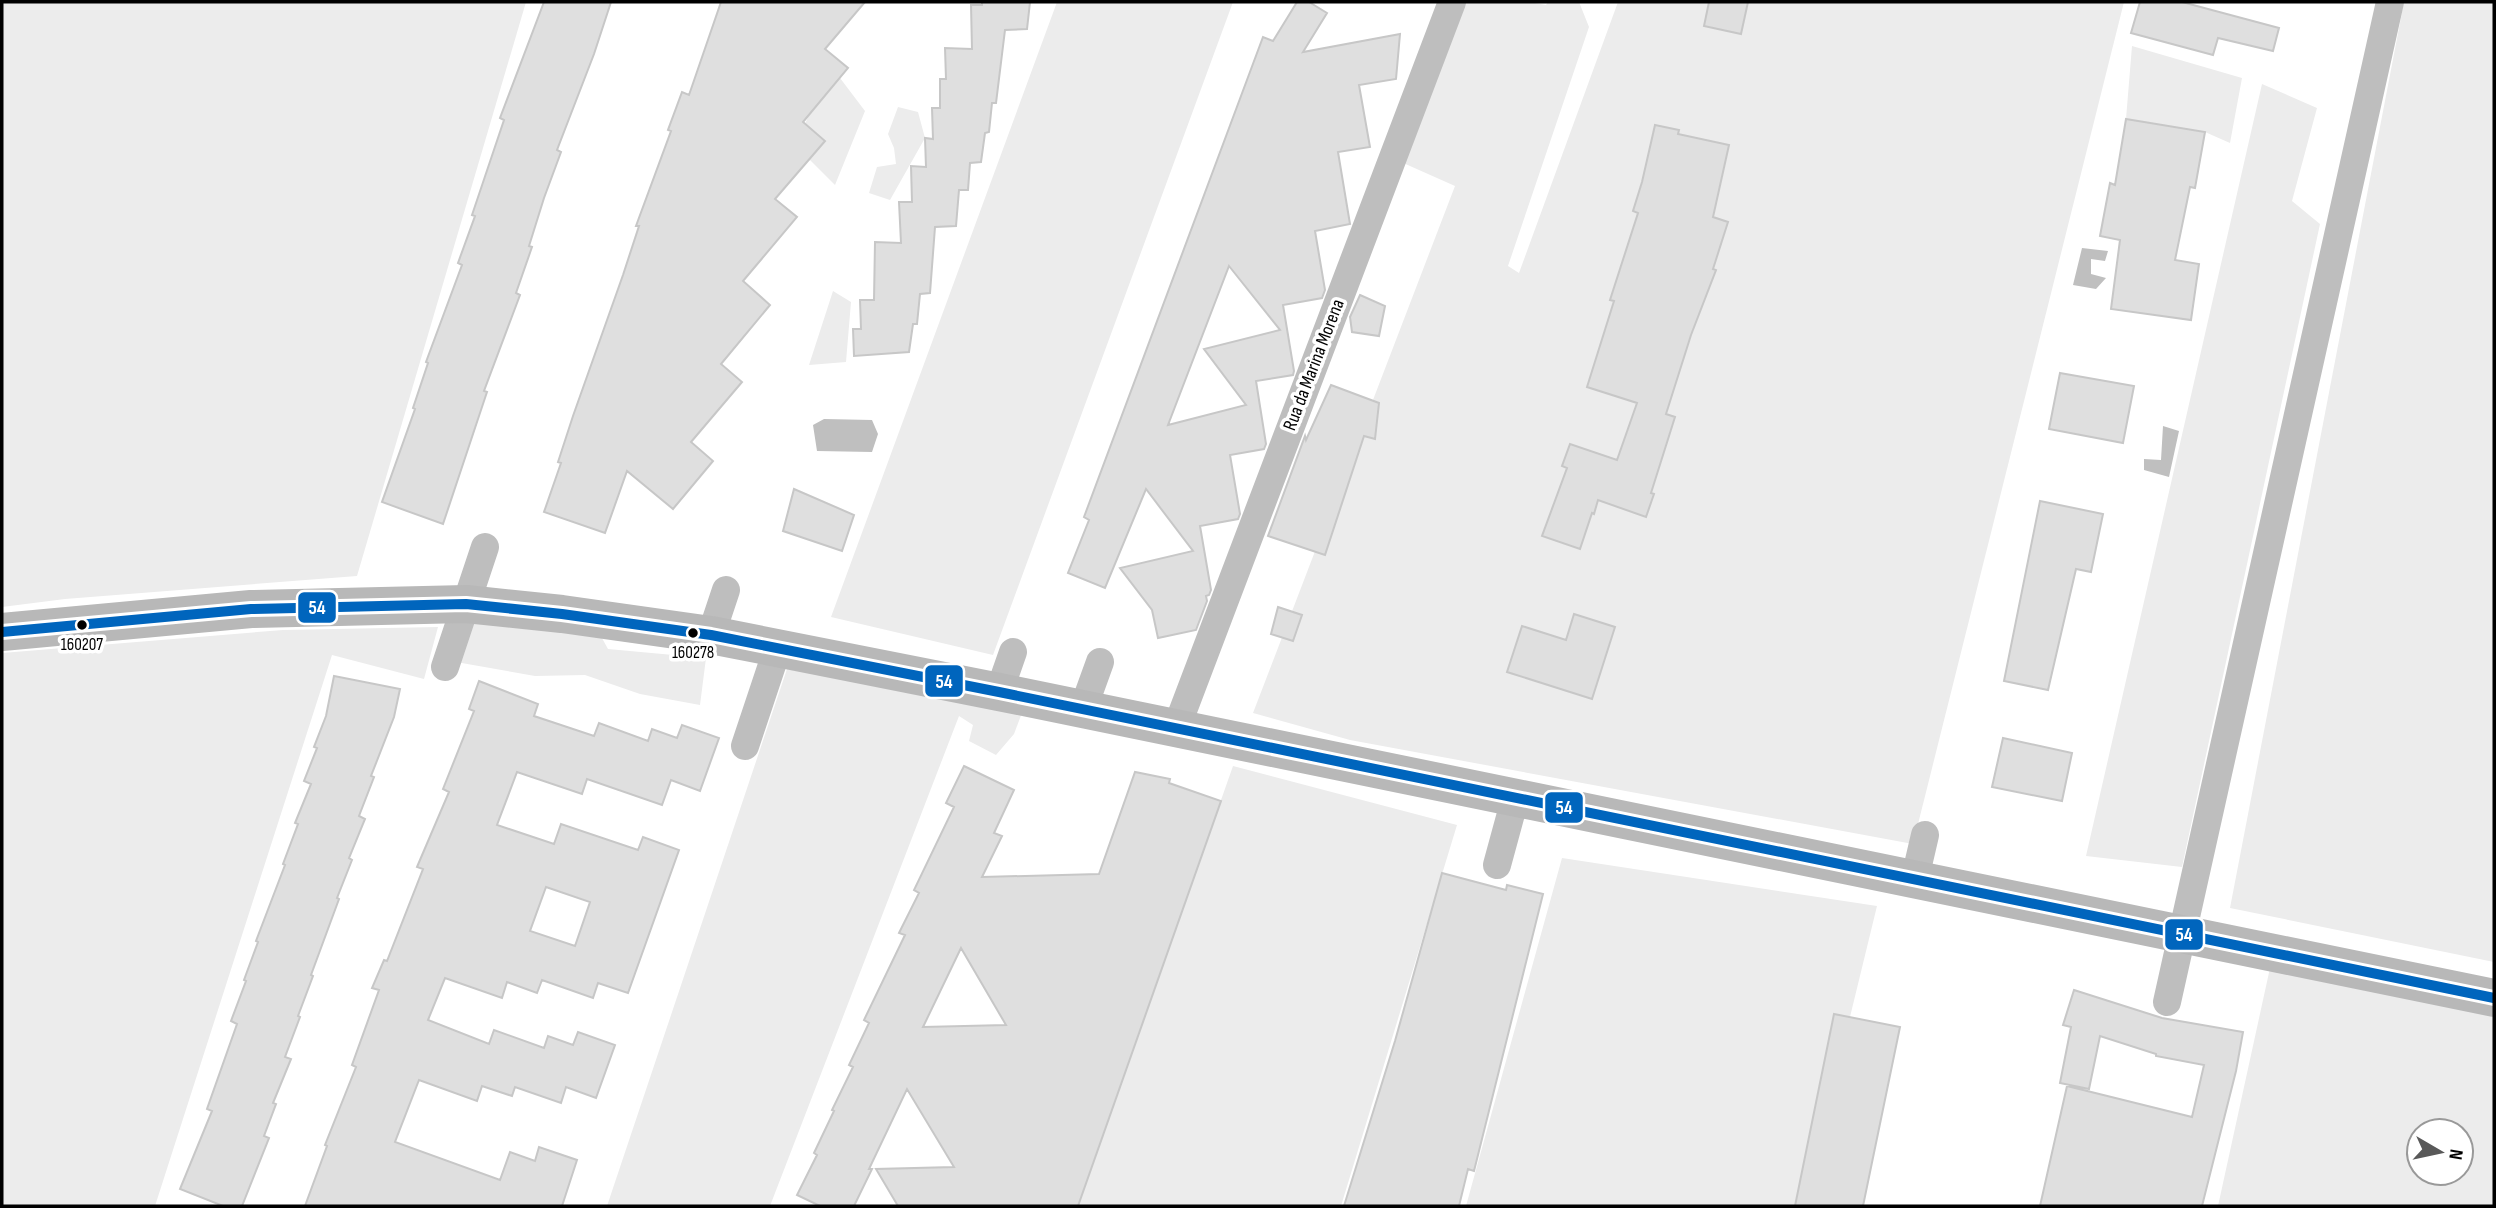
<svg xmlns="http://www.w3.org/2000/svg" width="2496" height="1208" viewBox="0 0 2496 1208" font-family="'Sofia Sans Condensed',sans-serif">
<style>
.green{fill:#ececec;fill-rule:evenodd}
.water{fill:#bfbfbf}
.building{fill:#dfdfdf;stroke:#c7c7c7;stroke-width:2;fill-rule:evenodd}
.lines{fill:none;stroke-linecap:round;stroke-linejoin:round}
.street{stroke:#bebebe;stroke-width:28}
.secondary{stroke:#b8b8b8;stroke-width:38}
.bus-1-casing{stroke:#fff;stroke-width:16}
.bus-1{stroke:#0065bd;stroke-width:10}
.bus-dot{fill:#000;stroke:#fff;stroke-width:2.5}
.labels{text-anchor:middle;dominant-baseline:central;stroke-width:7;stroke-linejoin:round;paint-order:stroke}
.bus-label{font-size:17px;fill:#000;stroke:#fff}
.street-label{font-size:19px;fill:#000;stroke:#fff}
.line-badge{stroke:#fff;stroke-width:2.5}
.badge-label{font-size:19px;text-anchor:middle;font-weight:bold;fill:#fff}
</style>
<rect width="100%" height="100%" fill="#fff"/>
<path class="green" d="M 2,2 L 526,2 L 357,576 L 65,599 L 2,607 Z
M 1057,2 L 1233,2 L 993,655 L 831,617 Z
M 1464,2 L 1529,2 L 1546,5 L 1548,2 L 1579,2 L 1589,27 L 1508,266 L 1519,273 L 1618,2 L 2124,2 L 1913,844 L 1350,740 L 1253,713 L 1455,186 L 1401,162 Z
M 2404,2 L 2494,2 L 2494,962 L 2230,908 Z
M 2132,46 L 2242,78 L 2230,143 L 2205,132 L 2126,119 Z
M 840,78 L 865,111 L 835,185 L 809,159 L 824,141 L 805,124 L 808,117 Z
M 2262,84 L 2317,108 L 2292,201 L 2320,224 L 2182,867 L 2086,856 Z
M 898,107 L 918,112 L 925,138 L 890,200 L 869,193 L 877,167 L 896,164 L 894,148 L 888,134 Z
M 833,291 L 851,302 L 846,362 L 809,365 Z
M 473,610 L 597,629 L 608,649 L 706,658 L 700,705 L 640,694 L 585,675 L 535,676 L 456,662 Z
M 438,627 L 424,679 L 332,655 L 155,1206 L 2,1206 L 2,653 L 283,630 Z
M 787,669 L 1023,710 L 1014,734 L 996,755 L 969,741 L 973,725 L 959,716 L 770,1206 L 607,1206 Z
M 1233,766 L 1457,825 L 1341,1206 L 1078,1206 Z
M 1562,858 L 1877,906 L 1804,1206 L 1466,1206 Z
M 2270,968 L 2494,1016 L 2494,1206 L 2218,1206 ZM 2419,1131 L 2461,1131 L 2461,1173 L 2419,1173 Z"/>
<path class="water" d="M 2082,248 L 2108,251 L 2105,261 L 2091,259 L 2091,274 L 2106,278 L 2096,289 L 2073,285 Z
M 824,419 L 872,420 L 878,434 L 872,452 L 817,451 L 813,425 Z
M 2163,426 L 2179,431 L 2169,477 L 2144,470 L 2144,459 L 2161,460 Z"/>
<path class="building" d="M 544,2 L 611,2 L 594,54 L 557,150 L 561,152 L 544,198 L 529,246 L 532,247 L 516,293 L 520,295 L 484,391 L 487,392 L 443,524 L 382,502 L 415,409 L 413,408 L 428,363 L 426,362 L 462,265 L 458,263 L 475,216 L 472,215 L 504,120 L 500,118 Z
M 721,2 L 865,2 L 825,49 L 848,68 L 803,122 L 825,141 L 775,199 L 797,217 L 743,281 L 770,305 L 721,364 L 742,382 L 691,442 L 713,461 L 673,509 L 627,471 L 605,533 L 544,512 L 561,463 L 558,462 L 573,416 L 623,275 L 639,226 L 636,226 L 671,131 L 668,130 L 682,92 L 689,95 Z
M 982,2 L 1030,2 L 1027,29 L 1005,30 L 996,103 L 992,103 L 989,132 L 985,133 L 981,162 L 970,163 L 968,190 L 959,190 L 956,226 L 935,227 L 930,293 L 920,294 L 917,324 L 913,324 L 909,352 L 854,356 L 853,329 L 861,329 L 860,300 L 874,300 L 875,242 L 901,243 L 899,202 L 912,202 L 911,166 L 926,167 L 925,138 L 933,139 L 932,108 L 940,108 L 940,79 L 946,79 L 945,48 L 972,49 L 971,5 L 982,5 Z
M 1297,2 L 1309,2 L 1327,13 L 1303,52 L 1400,34 L 1396,79 L 1359,85 L 1370,147 L 1338,152 L 1350,224 L 1315,231 L 1325,290 L 1322,298 L 1283,305 L 1294,371 L 1293,375 L 1256,381 L 1266,444 L 1264,449 L 1230,455 L 1240,514 L 1238,519 L 1200,526 L 1211,590 L 1209,595 L 1206,596 L 1207,601 L 1196,630 L 1158,638 L 1152,610 L 1120,568 L 1193,551 L 1146,489 L 1105,588 L 1068,573 L 1089,520 L 1084,517 L 1263,37 L 1273,41 ZM 1229,266 L 1280,330 L 1204,349 L 1246,405 L 1168,425 Z
M 1709,2 L 1748,2 L 1741,34 L 1704,26 Z
M 2140,2 L 2182,2 L 2279,28 L 2273,51 L 2218,38 L 2213,55 L 2131,33 Z
M 2126,119 L 2205,132 L 2195,188 L 2190,187 L 2175,260 L 2199,264 L 2191,320 L 2111,309 L 2120,240 L 2100,236 L 2110,183 L 2115,185 Z
M 1655,125 L 1679,130 L 1678,134 L 1729,145 L 1713,217 L 1728,222 L 1713,269 L 1716,270 L 1691,335 L 1666,414 L 1675,417 L 1651,493 L 1654,494 L 1646,517 L 1598,500 L 1594,514 L 1592,513 L 1580,549 L 1542,536 L 1567,468 L 1562,466 L 1570,444 L 1617,460 L 1637,403 L 1587,387 L 1614,301 L 1610,300 L 1638,213 L 1633,211 L 1642,182 Z
M 1360,295 L 1385,306 L 1379,336 L 1352,332 L 1350,317 Z
M 2060,373 L 2134,386 L 2123,443 L 2049,429 Z
M 1331,385 L 1379,403 L 1375,439 L 1364,436 L 1325,555 L 1268,536 L 1305,436 L 1306,440 Z
M 794,489 L 854,515 L 842,551 L 783,531 Z
M 2040,501 L 2103,514 L 2091,572 L 2076,569 L 2048,690 L 2004,681 Z
M 1278,607 L 1302,615 L 1293,641 L 1271,634 Z
M 1574,614 L 1615,627 L 1592,699 L 1507,672 L 1522,626 L 1566,640 Z
M 334,676 L 400,689 L 394,717 L 371,776 L 374,777 L 359,816 L 365,819 L 349,858 L 352,860 L 337,898 L 339,899 L 311,975 L 313,976 L 298,1016 L 300,1017 L 285,1057 L 291,1059 L 273,1103 L 276,1104 L 264,1136 L 269,1138 L 242,1206 L 223,1206 L 180,1189 L 212,1111 L 207,1109 L 237,1024 L 231,1021 L 246,981 L 244,980 L 258,942 L 256,941 L 285,865 L 283,864 L 298,824 L 295,823 L 311,784 L 304,781 L 317,748 L 314,747 L 326,716 Z
M 479,681 L 538,704 L 534,716 L 594,736 L 599,723 L 648,741 L 652,729 L 677,738 L 682,725 L 719,738 L 700,791 L 671,780 L 662,805 L 587,779 L 582,794 L 517,772 L 497,825 L 554,844 L 561,824 L 638,850 L 643,837 L 679,850 L 628,993 L 598,983 L 593,998 L 542,980 L 537,993 L 507,982 L 502,998 L 445,978 L 428,1020 L 489,1044 L 494,1030 L 544,1048 L 548,1036 L 573,1045 L 578,1032 L 615,1045 L 596,1098 L 566,1087 L 561,1103 L 515,1087 L 512,1096 L 482,1086 L 477,1101 L 419,1080 L 395,1142 L 500,1180 L 510,1152 L 535,1161 L 539,1147 L 577,1160 L 562,1206 L 305,1206 L 327,1146 L 325,1145 L 356,1067 L 352,1065 L 379,990 L 372,988 L 384,960 L 387,961 L 423,869 L 417,867 L 449,792 L 443,789 L 474,711 L 469,709 ZM 546,887 L 590,902 L 575,946 L 530,931 Z
M 2003,738 L 2072,753 L 2062,801 L 1992,787 Z
M 964,766 L 1014,790 L 994,833 L 1002,836 L 982,877 L 1099,874 L 1135,772 L 1170,779 L 1169,783 L 1221,801 L 1078,1206 L 898,1206 L 876,1169 L 954,1167 L 907,1089 L 869,1169 L 872,1169 L 854,1206 L 820,1206 L 797,1195 L 817,1155 L 814,1153 L 834,1111 L 832,1110 L 853,1067 L 849,1065 L 869,1023 L 864,1020 L 905,935 L 899,933 L 919,893 L 914,890 L 954,807 L 946,803 ZM 961,948 L 1006,1025 L 923,1027 Z
M 1442,873 L 1506,890 L 1507,885 L 1543,894 L 1474,1171 L 1468,1169 L 1459,1206 L 1344,1206 L 1395,1041 Z
M 2074,990 L 2162,1018 L 2243,1032 L 2236,1071 L 2202,1206 L 2040,1206 L 2067,1086 L 2192,1117 L 2204,1065 L 2156,1056 L 2156,1054 L 2100,1036 L 2089,1089 L 2060,1083 L 2071,1027 L 2063,1025 Z
M 1834,1014 L 1900,1027 L 1863,1206 L 1795,1206 Z"/>
<g class="lines">
<path class="street" d="M 711,635 L 726,590
M 445,667 L 485,547
M 999,692 L 1013,652
M 1083,709 L 1100,662
M 1176,729 L 1452,2
M 745,746 L 778,647
M 1497,865 L 1515,799
M 1915,878 L 1925,835
M 2167,1002 L 2390,2"/>
<path class="secondary" d="M 2,632 L 251,609 L 466,604 L 562,614 L 711,635 L 999,692 L 2494,998"/>
<defs>
<path id="bus-1" d="M 2,632 L 251,609 L 466,604 L 562,614 L 711,635 L 999,692 L 2494,998"/>
</defs>
<use href="#bus-1" class="bus-1-casing"/>
<use href="#bus-1" class="bus-1"/>
</g>
<g class="bus-dot">
<circle cx="82" cy="625" r="6"/>
<circle cx="693" cy="633" r="6"/>
</g>
<g class="labels">
<g class="bus-label">
<text x="82" y="645">160207</text>
<text x="693" y="653">160278</text>
</g>
<g class="street-label">
<text transform="translate(1314 365) rotate(-69)">Rua da Marina Morena</text>
</g>
</g>
<g class="line-badge">
<rect x="297" y="591" width="40" height="33" rx="7" fill="#0065bd"/>
<rect x="924" y="664" width="40" height="34" rx="7" fill="#0065bd"/>
<rect x="1544" y="791" width="40" height="33" rx="7" fill="#0065bd"/>
<rect x="2164" y="918" width="40" height="33" rx="7" fill="#0065bd"/>
</g>
<g class="badge-label">
<text x="317" y="614">54</text>
<text x="944" y="688">54</text>
<text x="1564" y="814">54</text>
<text x="2184" y="941">54</text>
</g>
<rect width="2496" height="1208" fill="none" stroke="#000000" stroke-width="7"/>
<g transform="translate(2440 1152) rotate(99)"><circle r="33" fill="#ffffff" stroke="#999999" stroke-width="2"/>
<path d="M0-5L12 26L0 18L-12 26Z" fill="#595959"/>
<text y="-10" font-size="19" font-weight="bold" text-anchor="middle" fill="#000000">N</text>
</g>
</svg>
